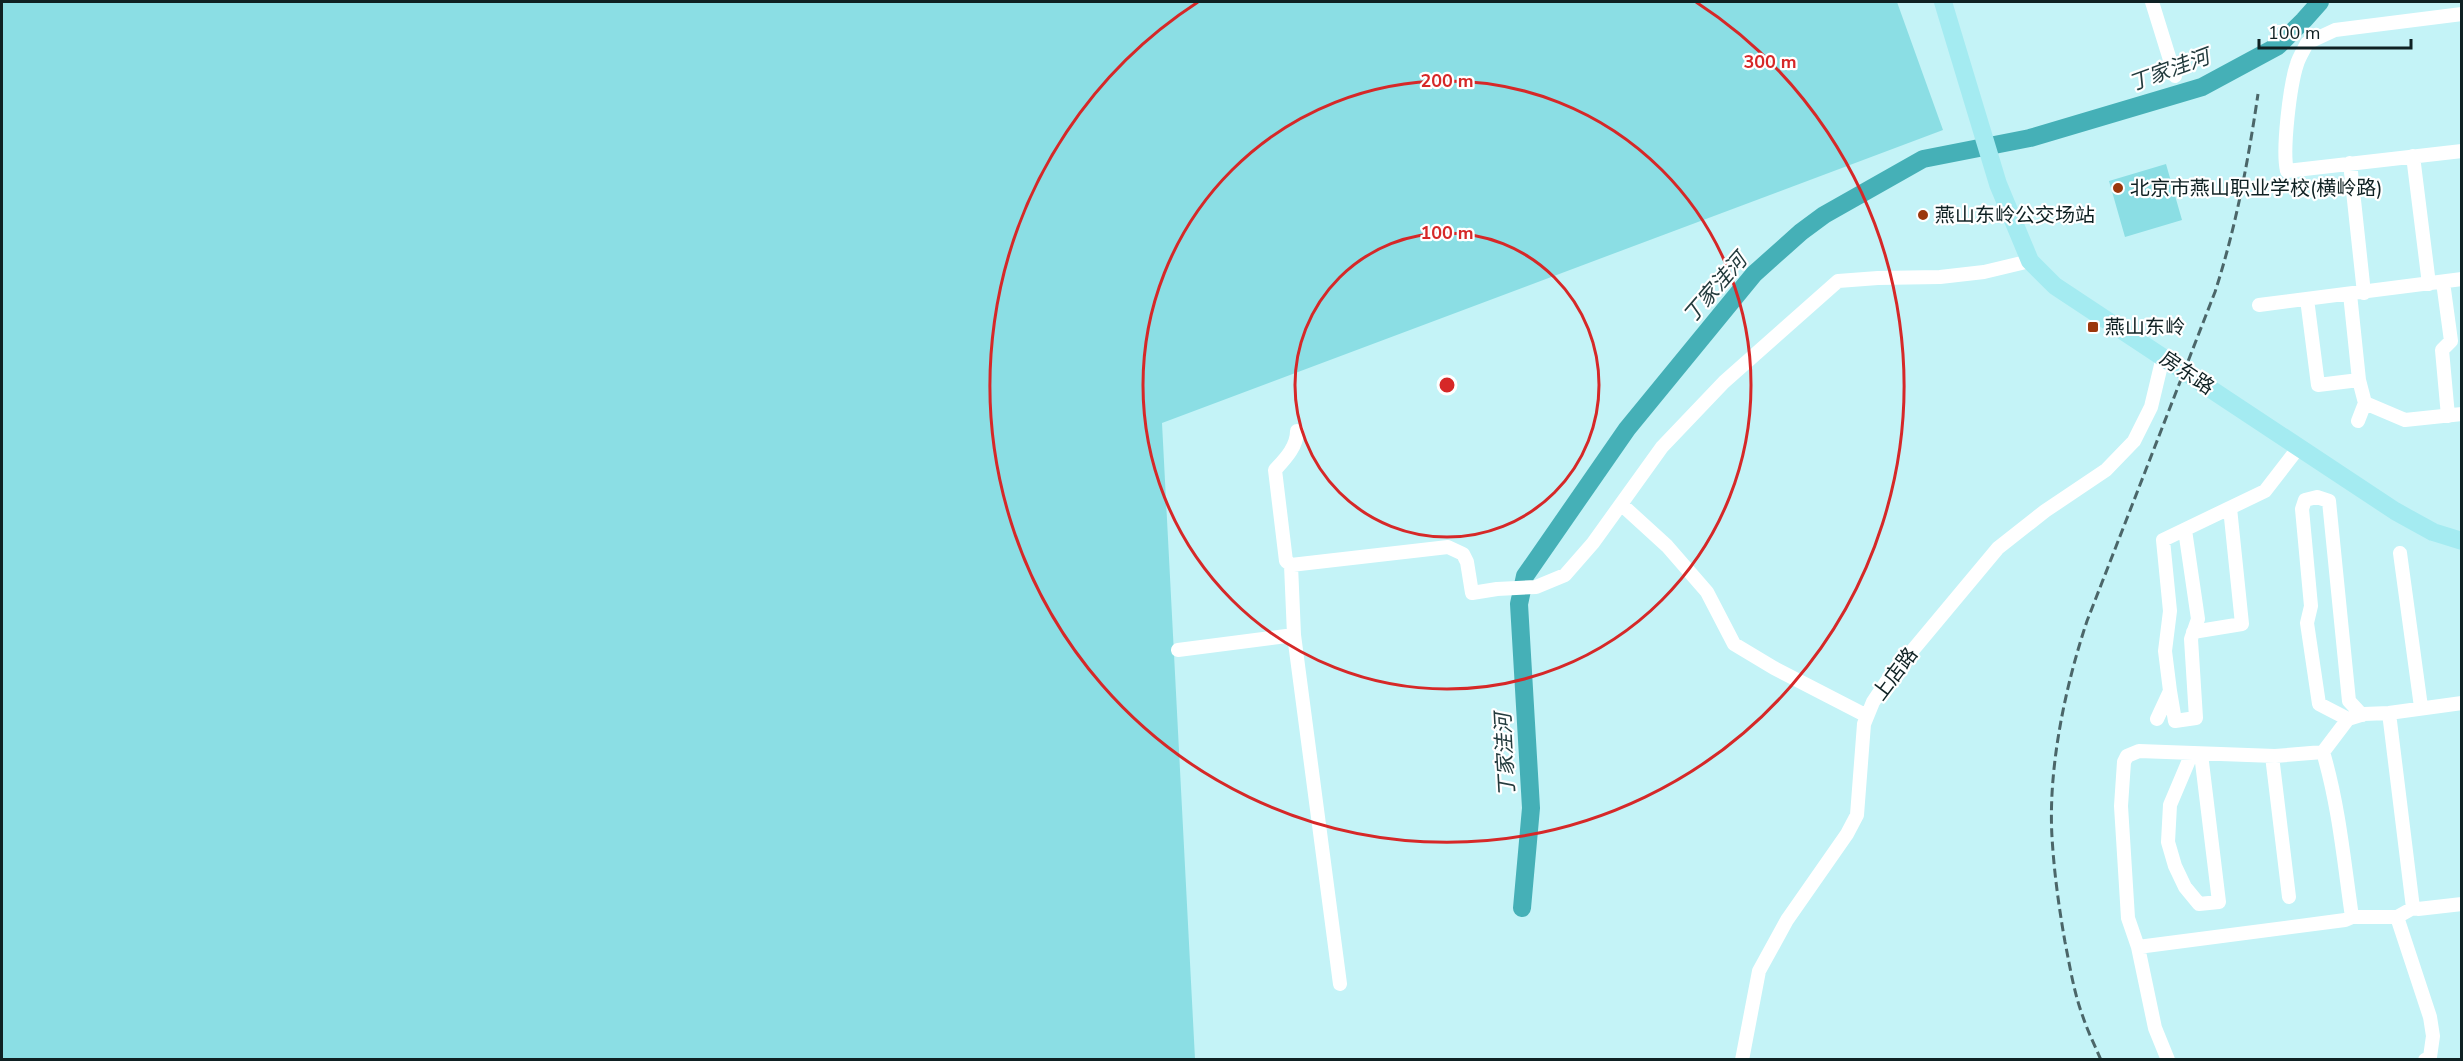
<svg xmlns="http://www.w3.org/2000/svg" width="2463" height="1061" viewBox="0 0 2463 1061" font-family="'Nunito Sans','Noto Sans SC',sans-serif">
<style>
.green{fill:#8bdee4}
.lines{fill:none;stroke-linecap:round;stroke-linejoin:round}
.river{stroke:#45b0b7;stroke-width:18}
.minor{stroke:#fff;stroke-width:14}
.major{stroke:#a4ebf1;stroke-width:18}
.rail{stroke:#4b6669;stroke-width:3;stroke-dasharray:9 4.5;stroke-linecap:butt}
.ring{fill:none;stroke:#d62828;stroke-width:3}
.poi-dot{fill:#9b360b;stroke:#fff;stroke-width:2}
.labels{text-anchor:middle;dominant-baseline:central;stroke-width:4.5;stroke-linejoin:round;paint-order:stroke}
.poi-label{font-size:20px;fill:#0f2123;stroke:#fff;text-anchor:start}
.street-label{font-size:20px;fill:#0f2123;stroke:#fff}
.water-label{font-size:21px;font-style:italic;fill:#243c3e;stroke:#fff}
.centre{fill:#d62828;stroke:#fff;stroke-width:3}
.ring-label{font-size:18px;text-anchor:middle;font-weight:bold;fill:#d62828;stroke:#fff;stroke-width:4.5;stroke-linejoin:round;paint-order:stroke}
</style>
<rect width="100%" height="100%" fill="#c4f3f7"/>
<path class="green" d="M 2,2 L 1897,2 L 1943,130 L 1162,423 L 1195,1059 L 2,1060 Z
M 2166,164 L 2182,220 L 2125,237 L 2109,181 Z"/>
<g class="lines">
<path class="river" d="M 1522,908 L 1531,808 L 1519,604 L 1525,576 L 1627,429 L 1754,274 L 1801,232 L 1824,215 L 1923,159 L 2030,138 L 2202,87 L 2278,46 L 2304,20 L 2320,2"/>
<path class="minor" d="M 2152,2 L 2175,76
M 2462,14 L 2335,30 L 2307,43 C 2304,50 2299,57 2297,64 C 2290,85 2282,150 2287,171 L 2462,151
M 2413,156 L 2429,284
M 2350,163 L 2364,293
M 2443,282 L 2451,341 L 2442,350 L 2448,416
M 2350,294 L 2359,380
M 2307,299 L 2318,385 L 2359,380 L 2365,403
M 2259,305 L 2462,279
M 2358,421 L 2365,403 L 2405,420 L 2462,414
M 1297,431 C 1297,447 1285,459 1275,470 L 1286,561 L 1291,565 L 1294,635 L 1340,984
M 1621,504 L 1667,546 L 1707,592 L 1734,644 L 1774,668 L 1867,716
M 2400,553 L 2421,707
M 1291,565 L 1448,547 L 1463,554 L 1467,562 L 1472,593 L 1497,589 L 1536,587 L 1565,575 L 1593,543 L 1662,447 L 1724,382 L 1838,281 L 1878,278 L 1940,277 L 1984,272 L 2030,261
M 2193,632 L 2242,624 L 2230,508
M 1178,650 L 1294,635
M 2170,691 L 2175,721 L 2196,718 L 2191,639 L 2198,619 L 2185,530
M 2389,713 L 2413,908
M 2157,719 L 2170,691 L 2165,651 L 2170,611 L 2163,540 L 2265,491 L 2299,447
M 2348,719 L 2319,704 L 2307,623 L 2311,606 L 2302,509 L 2305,500 L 2317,497 L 2329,501 L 2349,701 L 2362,715
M 2323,752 C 2339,806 2344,862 2352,917
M 2192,753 L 2170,805 L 2168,842 L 2175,866 L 2185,887 L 2199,904 L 2219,902 L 2201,754
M 2272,756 L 2289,897
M 2397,917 L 2430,1017 L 2433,1036 L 2430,1057 L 2425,1060
M 2138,947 L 2345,920 L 2352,917 L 2397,917 L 2413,908 L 2418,909 L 2462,904
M 1742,1060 L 1759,971 L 1787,920 L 1847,834 L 1857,815 L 1864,724 L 1873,702 L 1887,681 L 1998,548 L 2045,511 L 2106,470 L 2134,441 L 2151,407 L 2163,357
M 2168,1060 L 2155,1028 L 2138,947 L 2128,918 L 2121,806 L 2124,762 L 2127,756 L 2139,751 L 2275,756 L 2323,752 L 2348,719 L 2364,714 L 2389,713 L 2462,703"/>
<path class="major" d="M 1943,2 L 1998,184 L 2030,261 L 2055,286 L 2395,511 L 2433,532 L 2462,541"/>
<path class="rail" d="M 2101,1060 C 2095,1046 2088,1032 2083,1017 C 2074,993 2070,967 2065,942 C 2059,908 2054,872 2052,837 C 2048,768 2065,687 2087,621 L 2215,292 C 2236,227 2248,162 2258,94"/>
</g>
<g class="ring">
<circle cx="1447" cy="385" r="152"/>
<circle cx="1447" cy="385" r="304"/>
<path d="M1696 2A457 457 0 1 1 1198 2"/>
</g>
<g class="poi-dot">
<circle cx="2118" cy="188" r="6"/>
<circle cx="1923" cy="215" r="6"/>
<rect x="2087" y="321" width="12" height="12" rx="3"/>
</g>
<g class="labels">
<g class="poi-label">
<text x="2130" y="188">北京市燕山职业学校(横岭路)</text>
<text x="1935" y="215">燕山东岭公交场站</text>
<text x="2105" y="327">燕山东岭</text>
</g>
<g class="street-label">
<text transform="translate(2187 373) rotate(34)">房东路</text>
<text transform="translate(1895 674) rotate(-53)">上店路</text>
</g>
<g class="water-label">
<text transform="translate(2169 70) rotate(-20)">丁家洼河</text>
<text transform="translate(1715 288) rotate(-49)">丁家洼河</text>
<text transform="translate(1505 755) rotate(-93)">丁家洼河</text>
</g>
</g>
<circle cx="1447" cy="385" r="9" class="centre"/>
<g class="ring-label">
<text x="1770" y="68">300 m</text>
<text x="1447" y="87">200 m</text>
<text x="1447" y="239">100 m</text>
</g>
<rect width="2463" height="1061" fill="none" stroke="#0f2123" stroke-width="6"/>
<path d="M2259 39v9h152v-9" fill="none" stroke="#0f2123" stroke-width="3"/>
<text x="2268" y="39" font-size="18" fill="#0f2123" stroke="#ffffff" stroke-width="4.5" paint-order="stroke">100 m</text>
</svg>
